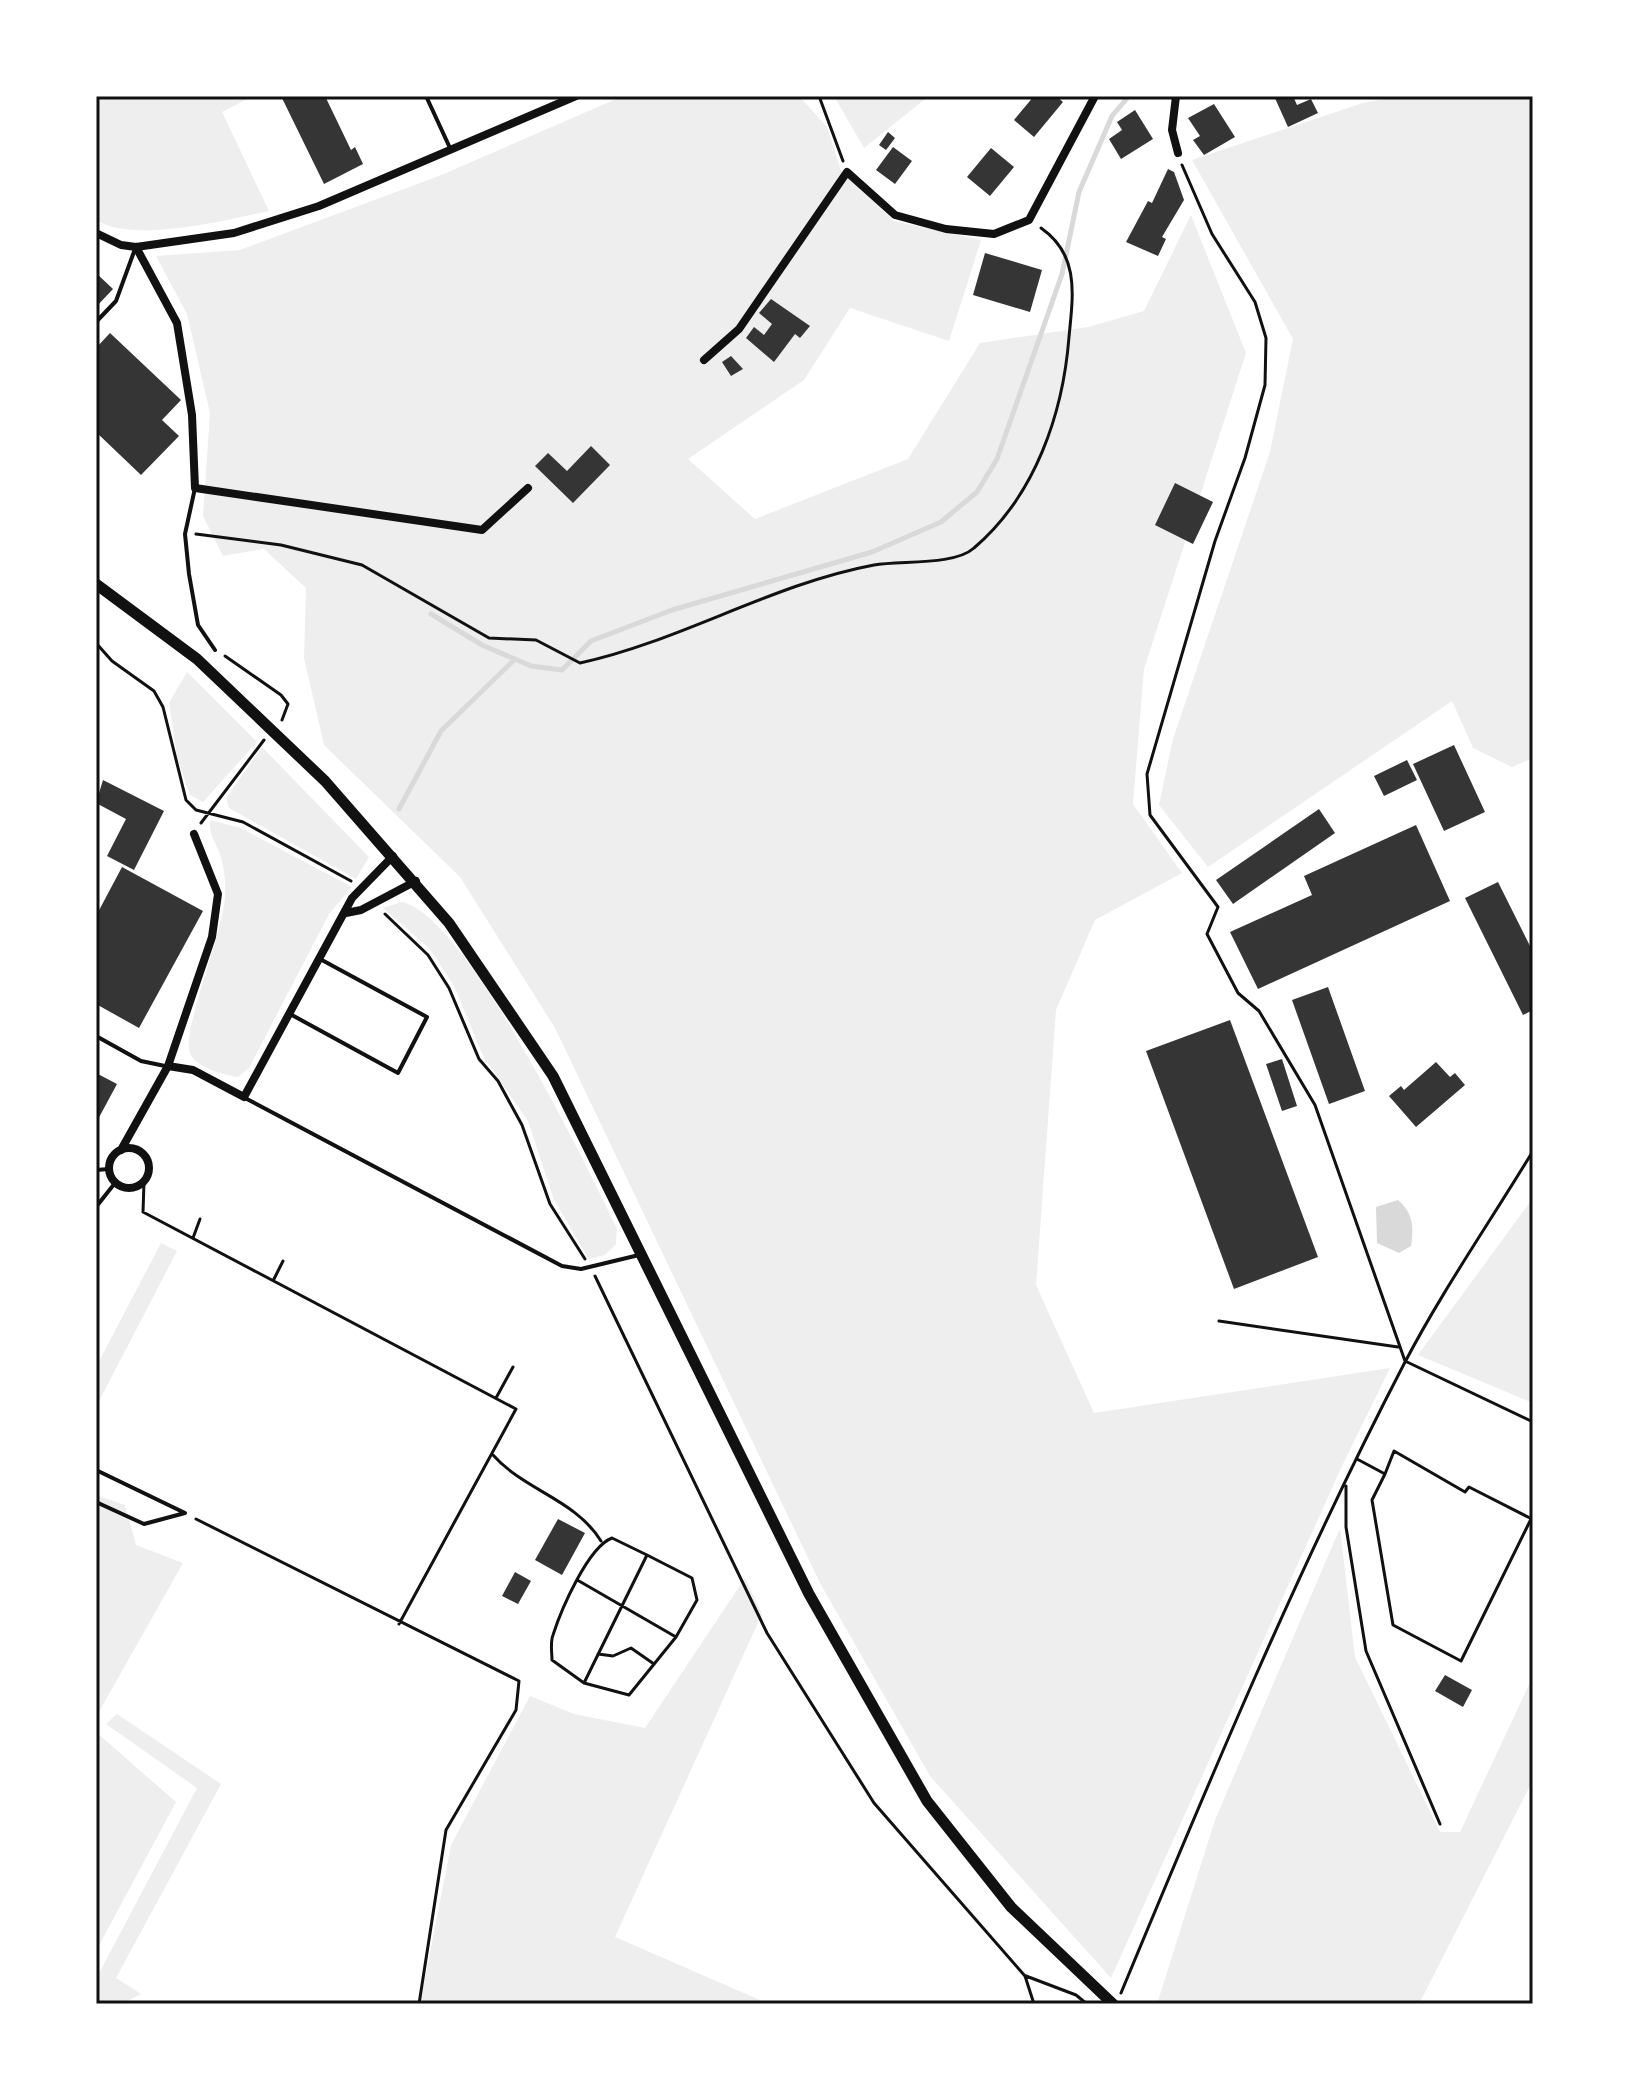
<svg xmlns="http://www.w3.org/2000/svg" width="1629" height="2100" viewBox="0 0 1629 2100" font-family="Arial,sans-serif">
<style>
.green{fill:#eee}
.water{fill:#d9d9d9}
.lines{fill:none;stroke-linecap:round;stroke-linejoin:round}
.stream{stroke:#d9d9d9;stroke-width:5}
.building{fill:#353535}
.path{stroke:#111;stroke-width:3}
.service{stroke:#111;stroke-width:4}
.minor{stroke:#111;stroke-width:8}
.tertiary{stroke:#111;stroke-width:11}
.neatline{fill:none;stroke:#111;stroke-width:3}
</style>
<rect width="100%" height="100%" fill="#fff"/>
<path class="green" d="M 96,96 L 253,96 L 222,112 L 269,211 C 227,220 133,244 96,220 Z
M 623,96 L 799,96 L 827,127 L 841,171 L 894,221 L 981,240 L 949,341 L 850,308 L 804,380 L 688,459 L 755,519 L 908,459 L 980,343 L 1088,327 L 1144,311 L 1191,215 L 1246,353 L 1144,669 L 1133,804 L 1182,873 L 1095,920 L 1056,1010 L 1036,1285 L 1094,1413 L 1390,1368 L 1342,1466 L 1111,1978 L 930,1776 L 820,1583 L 555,1028 L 460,877 L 324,745 L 304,658 L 306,588 L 264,549 L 223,556 L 203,516 L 210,413 L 187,314 L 156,256 L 240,250 L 439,176 Z
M 834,96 L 929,96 L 864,148 Z
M 1409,96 L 1533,96 L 1533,758 L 1512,767 L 1473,748 L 1452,701 L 1208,867 L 1159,805 L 1173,739 L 1270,452 L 1293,339 L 1192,160 L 1366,102 Z
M 187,672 L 257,742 L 203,802 L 190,795 L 177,757 L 169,703 Z
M 262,747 L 369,857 L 356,879 L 229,808 L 226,798 Z
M 210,820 L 241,828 L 352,887 L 329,914 L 249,1068 L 238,1077 C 224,1075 196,1068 190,1053 C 181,1033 223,932 225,897 C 226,885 224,866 220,854 C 215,841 209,835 210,820 Z
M 402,902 C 466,915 586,1165 617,1228 L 616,1244 L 605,1255 L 589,1259 L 554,1200 L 528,1121 L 484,1058 L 454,986 L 430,949 L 383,908 Z
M 1533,1198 L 1533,1403 L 1418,1355 Z
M 161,1243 L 177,1251 L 96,1407 L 96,1367 Z
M 96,1495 L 125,1505 L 136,1545 L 183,1563 L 96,1717 Z
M 1340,1528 L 1355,1657 L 1440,1832 L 1460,1832 L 1533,1676 L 1533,1780 L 1419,2004 L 1157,2004 L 1215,1820 Z
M 745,1578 L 762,1614 L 615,1937 L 760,2000 L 758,2004 L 420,2004 L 451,1845 L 530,1696 L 574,1714 L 645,1728 Z
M 117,1714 L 221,1784 L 116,1978 L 141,1994 L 122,2004 L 96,2004 L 96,1979 L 197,1788 L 106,1724 Z
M 96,1732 L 176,1802 L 96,1951 Z"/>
<path class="water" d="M 1398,1200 C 1413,1213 1414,1227 1411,1246 L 1399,1253 L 1377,1243 L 1376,1207 Z"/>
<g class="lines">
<path class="stream" d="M 431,614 L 482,645 L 531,666 L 562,670 L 591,641 L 672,610 L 872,552 L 941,522 L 977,492 L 997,459 L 1062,274 L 1079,192 L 1112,116 L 1129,96
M 399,809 L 441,731 L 515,659"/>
</g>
<path class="building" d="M 281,96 L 325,96 L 351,150 L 355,147 L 363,164 L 324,184 Z
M 1034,96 L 1056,96 L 1063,102 L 1034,137 L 1014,120 Z
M 1274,96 L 1293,96 L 1297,105 L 1311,99 L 1318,113 L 1288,127 Z
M 1214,104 L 1235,137 L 1204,155 L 1193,140 L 1200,136 L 1188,118 Z
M 1135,110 L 1153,139 L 1121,159 L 1109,139 L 1122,130 L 1117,122 Z
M 888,132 L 895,138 L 886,150 L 879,145 Z
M 893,147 L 912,161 L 895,184 L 876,170 Z
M 991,148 L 1014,167 L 990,196 L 967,177 Z
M 1168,169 L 1174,172 L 1184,200 L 1162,237 L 1166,239 L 1158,256 L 1126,242 L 1148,201 L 1152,203 Z
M 985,253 L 1042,270 L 1030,312 L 973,295 Z
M 96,273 L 113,289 L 96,307 Z
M 771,299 L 810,326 L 800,338 L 795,334 L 774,362 L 746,338 L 754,327 L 764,335 L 772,324 L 759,313 Z
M 110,333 L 181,400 L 162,420 L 179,436 L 141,475 L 96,432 L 96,348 Z
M 731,356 L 743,369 L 731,376 L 722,362 Z
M 591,446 L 610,465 L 573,503 L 535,466 L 548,453 L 567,471 Z
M 1175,483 L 1213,502 L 1193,544 L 1155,525 Z
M 1454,745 L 1485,812 L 1444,831 L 1413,764 Z
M 1407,760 L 1417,780 L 1384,796 L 1374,776 Z
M 103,780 L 164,811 L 134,870 L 107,856 L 126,819 L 96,803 Z
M 1319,809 L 1335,833 L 1233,904 L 1216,880 Z
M 1416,825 L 1450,901 L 1258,989 L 1230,932 L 1312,895 L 1304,876 Z
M 122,867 L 203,911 L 139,1028 L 96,1004 L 96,916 Z
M 1498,882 L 1533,952 L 1533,1010 L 1523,1015 L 1465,898 Z
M 1328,987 L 1365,1091 L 1329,1104 L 1292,1000 Z
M 1230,1020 L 1318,1257 L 1234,1289 L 1146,1051 Z
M 1282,1059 L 1297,1106 L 1282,1111 L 1266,1064 Z
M 1436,1062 L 1450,1077 L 1455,1073 L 1465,1085 L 1416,1127 L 1389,1096 L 1401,1086 L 1404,1090 Z
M 96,1073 L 117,1084 L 96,1123 Z
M 558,1519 L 585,1533 L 562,1575 L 535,1560 Z
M 515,1572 L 531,1581 L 518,1604 L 502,1596 Z
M 1445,1675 L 1472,1690 L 1463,1707 L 1435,1691 Z"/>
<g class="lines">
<path class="path" d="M 819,96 L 843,161
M 1182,165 L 1212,234 L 1255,302 L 1266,338 L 1265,385 L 1245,458 L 1215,541 L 1147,774 L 1150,815 L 1218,907 L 1207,934 L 1238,993 L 1259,1011 L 1315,1105 L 1405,1361 L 1533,1422
M 196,534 L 281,545 L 362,565 L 489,638 L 536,640 L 580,663 C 681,641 772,584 874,565 C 900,560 954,566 974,548 C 1035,496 1063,414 1069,337 C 1073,295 1080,255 1041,228
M 96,643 L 112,661 L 154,691 L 163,707 L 186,800 L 196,810 L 243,822 L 351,881
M 225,656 L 281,695 L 288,704 L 282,720
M 201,823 L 264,740
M 385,914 L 428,955 L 449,988 L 479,1059 L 498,1081 L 522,1125 L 550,1204 L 585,1259
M 144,1182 L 143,1212 L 516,1409 L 399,1624
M 193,1238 L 200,1219
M 595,1276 L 767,1633 L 874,1803 L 1025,1976 L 1034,2004
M 274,1279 L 283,1261
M 1219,1321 L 1398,1347
M 496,1398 L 513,1367
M 493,1455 C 525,1491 575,1499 601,1541
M 1357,1459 L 1385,1474 L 1394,1451 L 1465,1492 L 1469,1487 L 1530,1518
M 1385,1474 L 1372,1500 L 1393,1625 L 1461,1661 L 1533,1515
M 1346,1486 L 1346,1527 L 1366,1651 L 1440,1824
M 196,1519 L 519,1681 L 516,1710 L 446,1830 L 419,2004
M 579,1581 L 676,1637
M 598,1654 L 613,1656 L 631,1648 L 654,1664
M 584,1683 L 647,1555 L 612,1538 C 588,1547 561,1610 553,1635 C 550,1643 552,1652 552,1660 L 584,1683 L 629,1695 L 676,1637 L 697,1600 L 692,1578 L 647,1555
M 1026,1976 L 1076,1995 L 1087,2004
M 1121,1993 C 1209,1781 1298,1568 1404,1364 C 1442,1291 1490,1222 1533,1151"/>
<path class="service" d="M 426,96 L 450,148
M 96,322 L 116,301 L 135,249
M 195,488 L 185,534 L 189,574 L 198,625 L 215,650
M 290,1014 L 398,1073 L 427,1017 L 320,959
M 96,1036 L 141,1061 L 165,1066
M 245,1098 L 562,1266 L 581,1269 L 639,1255
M 96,1170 L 109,1169
M 96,1207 L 115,1183
M 96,1470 L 185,1513 L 144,1524 L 96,1502"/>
<path class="minor" d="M 1176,96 L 1172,130 L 1178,153
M 96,233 L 121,245 L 136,247 L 234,233 L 319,206 L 576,96
M 136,247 L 177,323 L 192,415 L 195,488 L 482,530 L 528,488
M 704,360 L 739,329 L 847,172 L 895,215 L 946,229 L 994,234 L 1029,220 L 1095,96
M 346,913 L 361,910 L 416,881
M 168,1066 L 212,937 L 218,894 L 194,834
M109 1168a20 20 0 1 1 40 0a20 20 0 1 1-40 0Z
M 121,1150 L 168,1066 L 193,1070 L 244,1097 L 352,898 L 393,856"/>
<path class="tertiary" d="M 96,584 L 197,659 L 325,781 L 449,923 L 553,1076 L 809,1594 L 927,1801 L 1011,1907 L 1113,2004"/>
</g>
<rect width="1629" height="2100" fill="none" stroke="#ffffff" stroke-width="196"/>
<rect x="98" y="98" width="1433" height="1904" class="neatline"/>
</svg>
